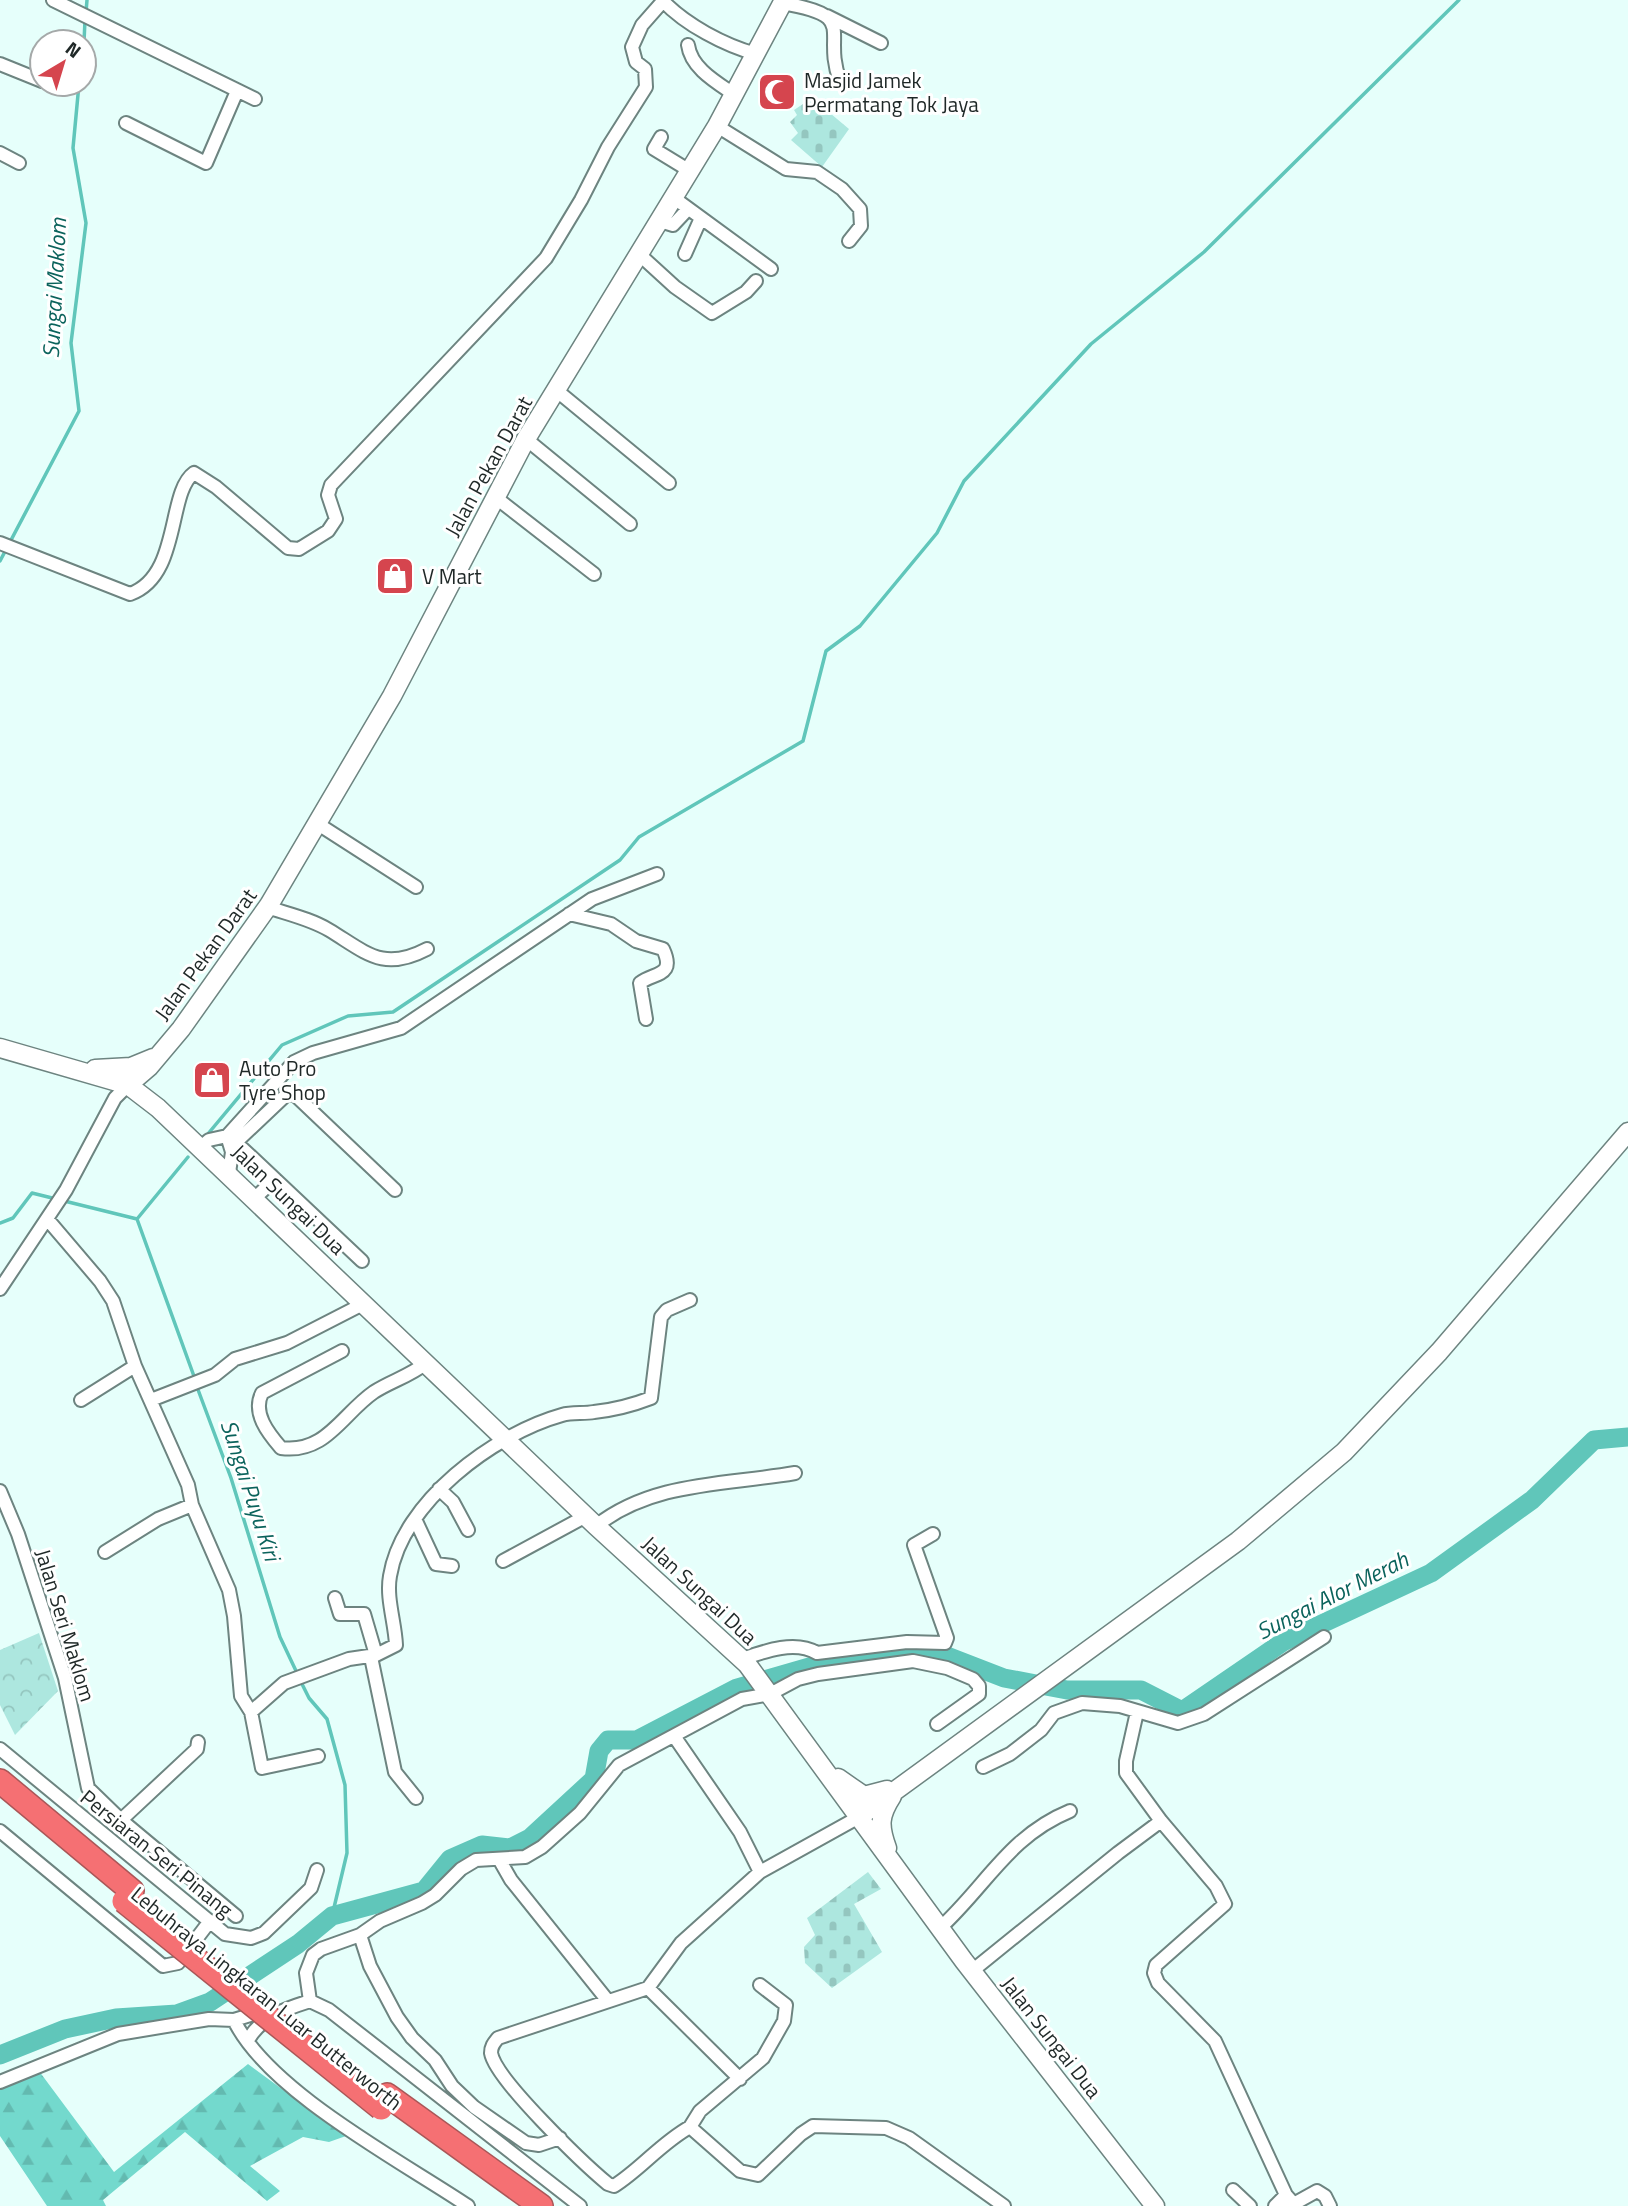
<svg xmlns="http://www.w3.org/2000/svg" width="1628" height="2206" viewBox="0 0 1628 2206" font-family="'Titillium Web',sans-serif">
<style>
.forest{fill:url(#forest-firs)}
.cemetery{fill:url(#cemetery-stones)}
.park{fill:url(#park-crowns)}
.lines{fill:none;stroke-linecap:round;stroke-linejoin:round}
.stream{stroke:#60c6ba;stroke-width:3.5}
.river{stroke:#60c6ba;stroke-width:19}
.street-casing{stroke:#6d8480;stroke-width:16}
.secondary-casing{stroke:#6d8480;stroke-width:21}
.highway-casing{stroke:#aa5758;stroke-width:26}
.street{stroke:#fff;stroke-width:12}
.secondary{stroke:#fff;stroke-width:18}
.highway{stroke:#f57073;stroke-width:23}
.highway-bridge-casing{stroke:#aa5758;stroke-width:26;stroke-linecap:butt}
.highway-bridge{stroke:#f57073;stroke-width:23}
.labels{text-anchor:middle;dominant-baseline:central;stroke-width:6;stroke-linejoin:round;paint-order:stroke}
.poi-label{font-size:21px;fill:#1f2827;stroke:#fff;text-anchor:start}
.street-label{font-size:21px;fill:#1f2827;stroke:#fff}
.water-label{font-size:23px;font-style:italic;fill:#0b635c;stroke:#fff}
</style>
<defs>
<pattern id="forest-firs" width="22" height="20" patternUnits="userSpaceOnUse" patternTransform="scale(1.75)"><rect width="22" height="20" fill="#73d9cd"/><path d="M5 1l3.5 6h-7zM16 11l3.5 6h-7z" fill="#63bab0"/></pattern>
<pattern id="cemetery-stones" width="16" height="16" patternUnits="userSpaceOnUse" patternTransform="scale(1.75)"><rect width="16" height="16" fill="#ade7df"/><path d="M2 7V4a2 2 0 0 1 4 0v3zM10 15v-3a2 2 0 0 1 4 0v3z" fill="#94c6bf"/></pattern>
<pattern id="park-crowns" width="20" height="18" patternUnits="userSpaceOnUse" patternTransform="scale(1.75)"><rect width="20" height="18" fill="#ade7df"/><path d="M2 6a3 3 0 1 1 6 0M12 15a3 3 0 1 1 6 0" fill="none" stroke="#94c6bf"/></pattern>
</defs>
<rect width="100%" height="100%" fill="#e6fffb"/>
<path class="forest" d="M 248,2064 L 346,2136 L 329,2142 L 303,2137 L 250,2166 L 280,2191 L 267,2201 L 185,2132 L 103,2200 L 106,2206 L 47,2206 L 0,2136 L 0,2089 L 39,2071 L 114,2172 Z"/>
<path class="cemetery" d="M 812,98 L 849,129 L 822,167 L 791,140 L 798,133 L 790,122 L 797,115 L 794,110 Z
M 868,1872 L 881,1889 L 854,1904 L 882,1952 L 832,1988 L 805,1963 L 804,1947 L 815,1935 L 807,1918 Z"/>
<path class="park" d="M 39,1633 L 58,1691 L 15,1735 L 0,1705 L 0,1650 Z"/>
<g class="lines">
<path class="stream" d="M 86,12 L 87,0
M 84,42 L 85,20
M 0,561 L 79,411 L 71,343 L 86,223 L 73,148 L 79,84
M 207,1135 L 282,1045 L 348,1016 L 393,1012 L 620,860 L 639,837 L 803,741 L 826,651 L 860,626 L 937,533 L 964,481 L 1091,344 L 1204,252 L 1459,0
M 137,1219 L 188,1157
M 0,1223 L 13,1218 L 32,1193 L 137,1219 L 195,1379
M 197,1387 L 231,1478 L 280,1637 L 297,1673
M 300,1680 L 309,1698 L 327,1719 L 345,1785 L 347,1853 L 332,1916"/>
<path class="river" d="M 0,2055 L 65,2029 L 116,2018 L 177,2014 L 210,2002 L 298,1944 L 332,1916 L 424,1891 L 450,1859 L 482,1845 L 510,1848 L 530,1838 L 594,1779 L 599,1751 L 608,1740 L 637,1740 L 737,1688 L 840,1658 L 929,1649 L 1004,1678 L 1067,1690 L 1141,1690 L 1182,1711 L 1283,1642 L 1431,1573 L 1532,1500 L 1594,1440 L 1628,1437"/>
<defs>
<path id="street" d="M 53,0 L 255,99
M 663,1 C 686,25 724,45 756,54
M 782,3 C 861,16 821,31 840,81
M 827,16 L 881,43
M 688,45 C 691,68 716,82 735,95
M 0,64 L 42,81
M 126,123 L 206,163 L 237,91
M 717,126 L 786,169 L 817,172 L 842,189 L 860,209 L 861,226 L 849,241
M 661,137 L 654,149 L 690,171
M 0,153 L 19,163
M 674,198 L 771,269
M 660,221 L 673,225 L 688,209
M 685,254 L 701,218
M 640,255 L 675,287 L 712,313 L 746,292 L 756,281
M 556,390 L 669,483
M 526,439 L 630,524
M 495,497 L 594,574
M 0,543 L 130,594 C 181,576 167,492 194,473 L 216,487 L 288,548 L 299,549 L 328,531 L 336,519 L 328,495 L 331,485 L 546,258 L 581,200 L 608,147 L 646,87 L 645,69 L 636,62 L 632,47 L 642,25 L 664,0
M 318,824 L 416,887
M 267,907 C 288,914 311,919 329,930 C 367,953 383,972 427,949
M 569,914 L 611,924 L 636,941 L 663,949 C 676,977 654,972 640,983 L 646,1019
M 228,1139 L 232,1152 L 229,1173
M 201,1147 L 209,1140 L 227,1136 L 294,1062 L 313,1053 L 401,1028 L 592,899 L 657,874
M 255,1198 L 275,1179
M 48,1220 L 100,1281 L 113,1301 L 135,1366 L 188,1485 L 192,1505 L 229,1590 L 234,1616 L 241,1696 L 251,1712 L 262,1768 L 318,1756
M 362,1261 L 243,1149 L 232,1146 L 286,1095 L 294,1094 L 395,1190
M 0,1289 L 66,1190 L 115,1098 L 128,1085
M 342,1351 L 262,1393 C 252,1413 268,1433 281,1448 C 326,1454 342,1414 374,1392 C 391,1381 410,1376 426,1363
M 81,1400 L 135,1366
M 151,1400 L 215,1375 L 235,1359 L 287,1343 L 365,1303
M 439,1489 L 453,1502 L 468,1530
M 0,1491 L 18,1534 L 65,1678 L 88,1788 L 121,1820 L 236,1916
M 415,1519 L 436,1564 L 452,1566
M 596,1526 C 653,1481 727,1485 795,1473
M 105,1552 L 158,1519 L 192,1505
M 503,1561 L 586,1516
M 335,1598 L 340,1614 L 364,1614 L 376,1655
M 371,1657 L 395,1772 L 416,1798
M 742,1659 C 765,1651 795,1640 817,1653 L 907,1642 L 945,1643 L 947,1638 L 914,1545 L 933,1534
M 251,1712 L 284,1683 L 349,1659 L 376,1655 L 396,1645 C 395,1622 386,1598 390,1576 C 402,1502 494,1434 562,1415 C 572,1412 584,1414 594,1412 C 613,1410 633,1405 651,1398 L 661,1317 L 667,1310 L 690,1300
M 1137,1712 L 1126,1761 L 1126,1773 L 1161,1821 L 1216,1886 L 1225,1904 L 1156,1965 L 1154,1973 L 1158,1983 L 1215,2041 L 1286,2195 L 1293,2203
M 674,1736 L 740,1832 L 760,1872
M 0,1749 L 225,1934 L 251,1938 L 264,1933 L 311,1888 L 317,1870
M 983,1767 L 1010,1754 L 1041,1730 L 1054,1713 L 1082,1703 L 1120,1706 L 1178,1723 L 1204,1714 L 1324,1637
M 859,1817 L 760,1872 L 681,1943 L 648,1988 L 498,2038 C 494,2043 491,2046 491,2053 C 495,2079 585,2165 608,2184 L 614,2186 C 641,2169 661,2143 690,2127 L 740,2171 L 758,2175 L 801,2134 L 813,2126 L 886,2128 L 909,2138 L 1004,2206
M 121,1820 L 197,1749 L 198,1742
M 0,1831 L 163,1966 L 178,1963 L 210,1921
M 499,1859 L 511,1880 L 608,2001
M 940,1928 C 986,1886 1009,1836 1070,1811
M 360,1935 L 370,1966 L 397,2017 L 412,2038 L 435,2060 L 452,2086 L 474,2107 L 526,2143 L 539,2145 L 560,2138
M 972,1971 L 1118,1853 L 1161,1821
M 648,1988 L 740,2079
M 310,2001 L 306,1973 L 313,1955 L 321,1949 L 360,1935 L 380,1921 L 422,1903 L 435,1895 L 461,1869 L 476,1860 L 525,1857 L 542,1847 L 580,1813 L 619,1765 L 742,1699 L 770,1694 L 798,1679 L 818,1674 L 913,1661 L 947,1668 L 973,1679 L 979,1686 L 979,1694 L 937,1724
M 234,2020 C 268,2091 401,2161 468,2206
M 248,2040 C 262,2016 285,2009 310,2001 L 329,2010 L 580,2206
M 0,2082 L 118,2034 L 209,2019 L 234,2020 L 260,2012
M 690,2127 L 700,2111 L 763,2058 L 784,2021 L 786,2005 L 760,1985
M 1233,2190 L 1250,2206
M 1275,2206 L 1286,2195
M 1290,2206 L 1317,2191 L 1325,2196 L 1330,2206"/>
<path id="secondary" d="M 0,1048 L 128,1085 L 158,1108 L 596,1526 L 747,1664 L 964,1961 L 1155,2206
M 95,1069 L 131,1067 L 153,1058
M 128,1085 L 149,1067 L 181,1029 L 269,905 L 392,696 L 526,439 L 717,126 L 784,0
M 838,1778 L 864,1796 L 887,1790
M 859,1817 L 1238,1541 L 1344,1452 L 1439,1352 L 1628,1132
M 887,1848 C 879,1826 879,1816 892,1796"/>
<path id="highway" d="M 0,1781 L 132,1891
M 387,2095 L 541,2206"/>
</defs>
<use href="#street" class="street-casing"/>
<use href="#secondary" class="secondary-casing"/>
<use href="#highway" class="highway-casing"/>
<use href="#street" class="street"/>
<use href="#secondary" class="secondary"/>
<use href="#highway" class="highway"/>
<defs>
<path id="highway-bridge" d="M 124,1901 L 381,2108"/>
</defs>
<use href="#highway-bridge" class="highway-bridge-casing"/>
<use href="#highway-bridge" class="highway-bridge"/>
</g>
<defs>
<symbol id="mosque-square" viewBox="-11 -11 22 22"><rect x="-9" y="-9" width="18" height="18" rx="4" fill="#d5454e" stroke="#fff"/><path d="M3.5-4.9A6 6 0 1 0 3.5 4.9A5 5 0 1 1 3.5-4.9Z" fill="#fff"/></symbol>
<symbol id="shop-square" viewBox="-11 -11 22 22"><rect x="-9" y="-9" width="18" height="18" rx="4" fill="#d5454e" stroke="#fff"/><path d="M-5-2.5h2.3a2.7 3.5 0 0 1 5.4 0H5L5.5 6h-11ZM-1.5-2.5h3a1.5 2.3 0 0 0-3 0Z" fill="#fff"/></symbol>
</defs>
<g fill-rule="evenodd">
<use href="#mosque-square" x="755" y="70" width="44" height="44"/>
<use href="#shop-square" x="373" y="554" width="44" height="44"/>
<use href="#shop-square" x="190" y="1058" width="44" height="44"/>
</g>
<g class="labels">
<g class="poi-label">
<text x="804" y="80">Masjid Jamek<tspan x="804" dy="24">Permatang Tok Jaya</tspan></text>
<text x="422" y="576">V Mart</text>
<text x="239" y="1068">Auto Pro<tspan x="239" dy="24">Tyre Shop</tspan></text>
</g>
<g class="street-label">
<text transform="translate(488 466) rotate(-61)">Jalan Pekan Darat</text>
<text transform="translate(205 954) rotate(-54)">Jalan Pekan Darat</text>
<text transform="translate(289 1199) rotate(44)">Jalan Sungai Dua</text>
<text transform="translate(700 1590) rotate(43)">Jalan Sungai Dua</text>
<text transform="translate(66 1625) rotate(73)">Jalan Seri Maklom</text>
<text transform="translate(157 1853) rotate(39)">Persiaran Seri Pinang</text>
<text transform="translate(267 1998) rotate(39)">Lebuhraya Lingkaran Luar Butterworth</text>
<text transform="translate(1052 2037) rotate(52)">Jalan Sungai Dua</text>
</g>
<g class="water-label">
<text transform="translate(54 288) rotate(-87)">Sungai Maklom</text>
<text transform="translate(251 1490) rotate(72)">Sungai Puyu Kiri</text>
<text transform="translate(1332 1595) rotate(-27)">Sungai Alor Merah</text>
</g>
</g>
<g transform="translate(63 63) rotate(38)"><circle r="33" fill="#ffffff" stroke="#a5a9a9" stroke-width="2"/>
<path d="M0-5L12 26L0 18L-12 26Z" fill="#d5454e"/>
<text y="-10" font-size="19" font-weight="bold" text-anchor="middle" fill="#1f2827">N</text>
</g>
</svg>
